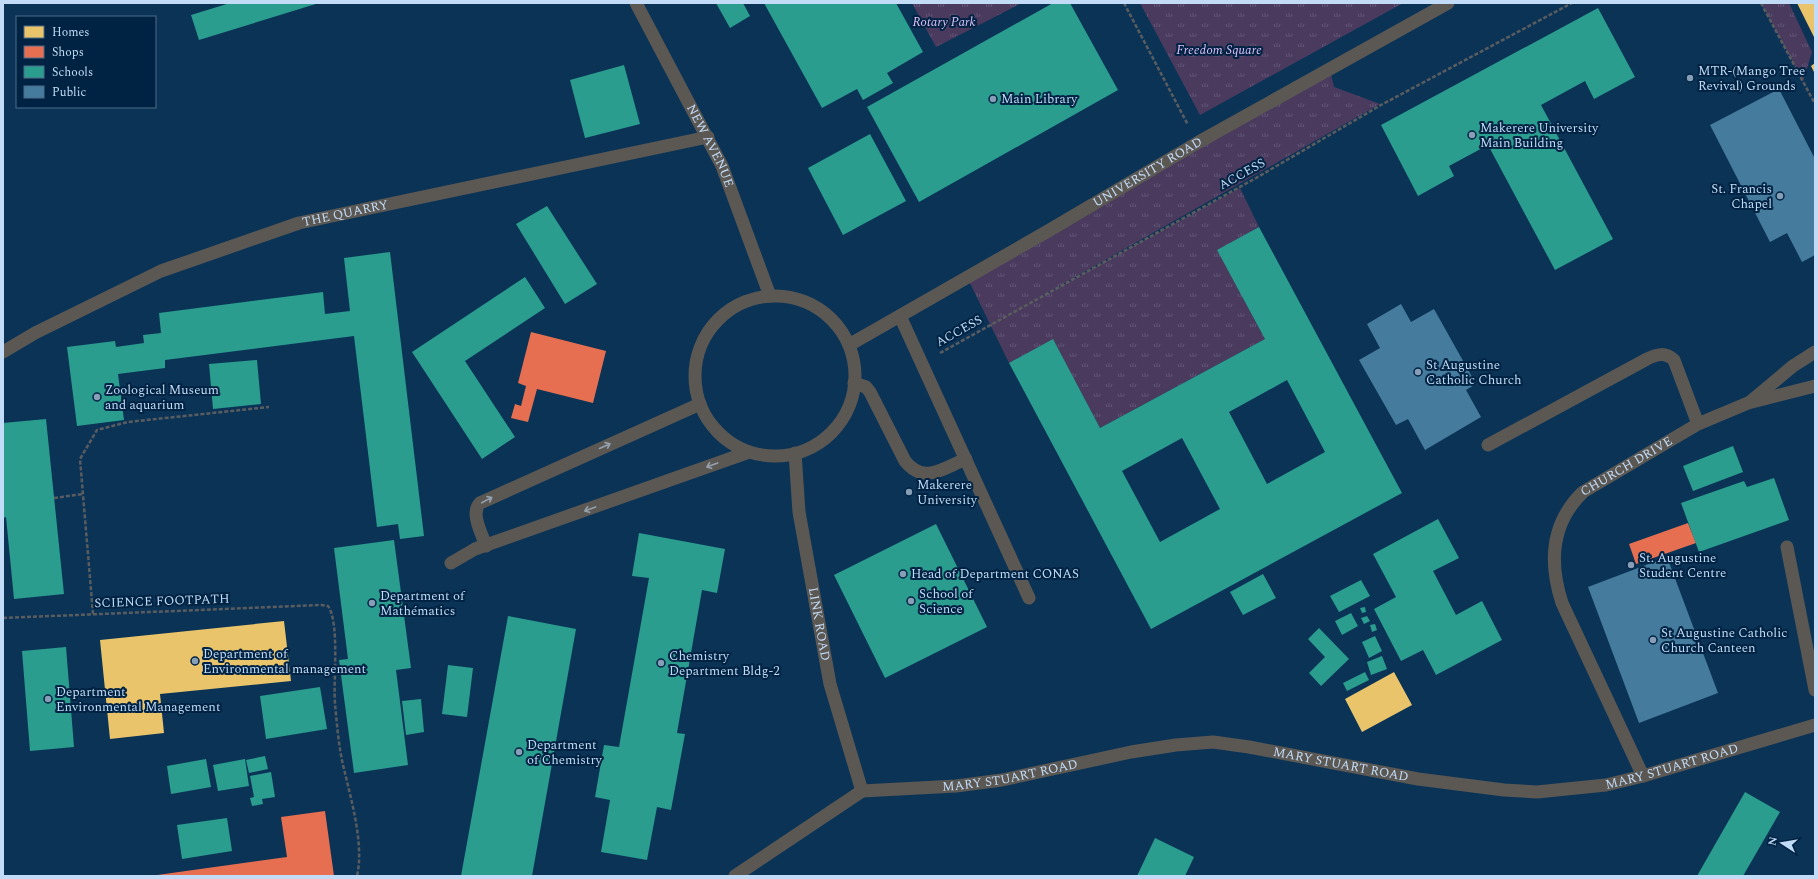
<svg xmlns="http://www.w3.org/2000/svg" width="1818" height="879" viewBox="0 0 1818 879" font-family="Spectral,serif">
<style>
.built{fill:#0b3356;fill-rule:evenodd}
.park{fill:url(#park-tufts)}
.homes{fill:#e9c46a}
.shops{fill:#e76f51}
.schools{fill:#2a9d8f;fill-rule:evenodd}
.public{fill:#457b9d}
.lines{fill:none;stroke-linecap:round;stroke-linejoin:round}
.path{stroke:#5a5d60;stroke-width:2.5;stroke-dasharray:4 2;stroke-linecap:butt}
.lane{stroke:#5b5854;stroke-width:13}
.oneway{stroke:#94a0ad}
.poi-dot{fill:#869eb6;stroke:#002343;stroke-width:1.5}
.labels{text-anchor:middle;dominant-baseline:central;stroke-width:4;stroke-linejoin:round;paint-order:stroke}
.park-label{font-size:13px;font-style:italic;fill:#ddbff6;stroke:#002343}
.poi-label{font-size:13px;fill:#c2dbf6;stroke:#002343;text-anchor:start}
.street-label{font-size:13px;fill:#c2dbf6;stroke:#002343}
</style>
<defs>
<pattern id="park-tufts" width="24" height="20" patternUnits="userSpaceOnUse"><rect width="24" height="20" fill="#4a3a5e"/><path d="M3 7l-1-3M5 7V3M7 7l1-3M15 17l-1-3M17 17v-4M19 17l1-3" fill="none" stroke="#625676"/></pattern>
</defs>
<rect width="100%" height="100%" fill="#182c3e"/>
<path class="built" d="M 3,3 L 1815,3 L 1815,876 L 3,876 ZM 17,17 L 155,17 L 155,107 L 17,107 Z"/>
<path class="park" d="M 912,3 L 1022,3 L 936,47 Z
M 1140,3 L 1403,3 L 1200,115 Z
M 1761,3 L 1789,3 L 1812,52 L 1803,81 Z
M 1330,70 L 1334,87 L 1380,104 L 1024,306 L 1240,188 L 1259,227 L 1218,250 L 1265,339 L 1100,428 L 1053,340 L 1009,363 L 967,277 Z"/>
<path class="homes" d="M 1797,3 L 1815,3 L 1815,39 Z
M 1815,63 L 1815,74 L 1811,66 Z
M 284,621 L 291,681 L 160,694 L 164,733 L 110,739 L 100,640 Z
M 1394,672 L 1412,705 L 1362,732 L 1345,699 Z"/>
<path class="shops" d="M 531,332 L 606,351 L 593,403 L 537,389 L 528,422 L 511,418 L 515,404 L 521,406 L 526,386 L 518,383 Z
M 1688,523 L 1696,543 L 1636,564 L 1629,544 Z
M 325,811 L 334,876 L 150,876 L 287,857 L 281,817 Z"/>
<path class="schools" d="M 230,3 L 319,3 L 199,40 L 191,15 Z
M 716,3 L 743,3 L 750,16 L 730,28 Z
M 764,3 L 896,3 L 923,52 L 887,73 L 893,83 L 863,100 L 857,89 L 822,108 Z
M 1053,3 L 1070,3 L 1118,90 L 919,202 L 867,107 Z
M 1598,8 L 1635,77 L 1594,99 L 1585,81 L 1541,105 L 1613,239 L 1555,270 L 1488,145 L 1449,166 L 1454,176 L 1418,196 L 1381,125 Z
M 624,65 L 640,124 L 585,138 L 570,80 Z
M 870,134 L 906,201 L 843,235 L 808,168 Z
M 547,206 L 597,284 L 565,304 L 516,224 Z
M 1259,227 L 1402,493 L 1151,629 L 1009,363 L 1053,339 L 1100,428 L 1265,339 L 1217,250 ZM 1287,380 L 1325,452 L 1267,484 L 1229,412 ZM 1182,438 L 1220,509 L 1160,542 L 1122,471 Z
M 390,252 L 424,536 L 400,539 L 398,524 L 377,527 L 354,336 L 165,360 L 165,368 L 118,374 L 124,420 L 77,426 L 67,347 L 115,341 L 116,347 L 144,343 L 143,335 L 161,333 L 159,313 L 323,292 L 325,314 L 350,311 L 344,258 Z
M 525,277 L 545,308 L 465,361 L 515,437 L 482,459 L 412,352 Z
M 257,360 L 261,404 L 213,409 L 209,364 Z
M 46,419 L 64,594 L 14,599 L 6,517 L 3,518 L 3,423 Z
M 1733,446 L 1743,472 L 1693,491 L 1683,466 Z
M 1774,478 L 1789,520 L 1699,552 L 1681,503 L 1744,481 L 1747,487 Z
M 1438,519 L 1459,558 L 1433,571 L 1456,615 L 1482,601 L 1502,640 L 1436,675 L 1423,650 L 1401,661 L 1374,609 L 1396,597 L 1373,554 Z
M 936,524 L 987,627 L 885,678 L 834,575 Z
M 639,533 L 725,549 L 717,593 L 702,590 L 677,733 L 685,734 L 671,810 L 657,807 L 647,860 L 601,852 L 610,800 L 595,797 L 604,745 L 619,747 L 649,578 L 632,576 Z
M 394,540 L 411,668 L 396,670 L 408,765 L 354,773 L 339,660 L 348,659 L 334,548 Z
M 1263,574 L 1276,598 L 1243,615 L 1230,592 Z
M 1361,580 L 1370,596 L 1339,612 L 1330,596 Z
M 1365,607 L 1366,612 L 1362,613 L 1360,608 Z
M 1351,613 L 1358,626 L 1342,635 L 1335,621 Z
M 508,616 L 576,629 L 532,876 L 461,876 Z
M 1367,616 L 1370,621 L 1364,624 L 1361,618 Z
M 1375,624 L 1377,630 L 1372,632 L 1370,625 Z
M 1319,628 L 1349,659 L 1321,686 L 1309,673 L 1325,657 L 1308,639 Z
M 1375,636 L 1382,651 L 1369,658 L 1362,642 Z
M 66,647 L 74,747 L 30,751 L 22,651 Z
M 1382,656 L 1387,669 L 1371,675 L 1367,662 Z
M 448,665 L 473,668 L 467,717 L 442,714 Z
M 1365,672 L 1369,680 L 1347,691 L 1343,683 Z
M 320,687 L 327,729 L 266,739 L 260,696 Z
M 421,699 L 424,732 L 406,735 L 402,701 Z
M 265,756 L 268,769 L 249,773 L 246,760 Z
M 206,759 L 211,787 L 171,794 L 167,766 Z
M 245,759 L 249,786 L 218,791 L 213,765 Z
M 271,772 L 275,797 L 262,799 L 263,804 L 252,806 L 250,798 L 254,797 L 250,776 Z
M 1745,792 L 1780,812 L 1743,876 L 1697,876 Z
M 227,818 L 232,851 L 182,859 L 177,825 Z
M 1155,838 L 1194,857 L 1185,876 L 1137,876 Z"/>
<path class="public" d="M 1779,89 L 1815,159 L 1815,255 L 1802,262 L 1787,233 L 1770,242 L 1710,125 Z
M 1401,304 L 1411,322 L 1434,309 L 1476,384 L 1466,390 L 1481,417 L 1425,450 L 1408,419 L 1396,425 L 1359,360 L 1380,348 L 1367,324 Z
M 1667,557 L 1718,693 L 1639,723 L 1588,587 Z"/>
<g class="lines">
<path class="path" d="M 1124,3 L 1188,125
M 1761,3 L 1815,104
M 940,353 L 1256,178 L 1381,105 L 1572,3
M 54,498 L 83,494
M 93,614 L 80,459 L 97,430 L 128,422 L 269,407
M 3,618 L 321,605 L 328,606 C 340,623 333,681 335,703 C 337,726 339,751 345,773 C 352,803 364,845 357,876"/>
<g class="lane">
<path id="s1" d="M 636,3 L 722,166 L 770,296"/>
<circle cx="775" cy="376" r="80"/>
<path d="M 900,316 L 1029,598"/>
<path id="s2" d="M 849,345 L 1048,231 L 1197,143 L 1448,3"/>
<path id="s3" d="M 3,352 L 35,333 L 161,271 L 299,223 L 708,137"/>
<path d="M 854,383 L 866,387 L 870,392 L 905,461 C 924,485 943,468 966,459"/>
<path d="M 1750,402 L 1793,366 L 1815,352"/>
<path d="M 1488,445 L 1647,359 C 1657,354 1665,352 1674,360 L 1698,424"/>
<path id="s4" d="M 795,453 L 799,512 L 830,684 L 862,791"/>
<path d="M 486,546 C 482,534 470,513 480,503 L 700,404"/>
<path d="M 1787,547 L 1815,690"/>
<path d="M 451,563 L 475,549 L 749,452"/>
<path id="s5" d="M 1643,776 L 1562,603 C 1549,563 1551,523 1583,492 L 1698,424 L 1748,403 L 1815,386"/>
<path id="s6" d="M 862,791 L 956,786 L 1002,780 L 1131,752 L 1176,745 L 1213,742 L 1249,747 L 1418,779 L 1504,790 L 1537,792 L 1606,785 L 1643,776 L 1815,725"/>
<path d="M 735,876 L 862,791"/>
</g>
</g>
<defs><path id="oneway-shaft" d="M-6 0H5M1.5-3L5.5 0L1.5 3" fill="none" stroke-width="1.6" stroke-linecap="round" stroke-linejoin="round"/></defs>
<g class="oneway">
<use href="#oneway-shaft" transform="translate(605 446) rotate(-24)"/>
<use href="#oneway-shaft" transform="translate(712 465) rotate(160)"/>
<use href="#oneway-shaft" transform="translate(487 500) rotate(-28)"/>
<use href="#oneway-shaft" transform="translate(590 509) rotate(160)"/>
</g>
<g class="poi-dot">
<circle cx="1690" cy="78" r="4"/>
<circle cx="993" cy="99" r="4"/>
<circle cx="1472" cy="135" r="4"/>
<circle cx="1780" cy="196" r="4"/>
<circle cx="1418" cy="372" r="4"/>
<circle cx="97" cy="397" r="4"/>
<circle cx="909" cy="492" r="4"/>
<circle cx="1631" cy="565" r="4"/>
<circle cx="903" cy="574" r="4"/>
<circle cx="911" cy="601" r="4"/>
<circle cx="372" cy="603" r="4"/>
<circle cx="1653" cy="640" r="4"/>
<circle cx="195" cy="661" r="4"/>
<circle cx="661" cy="663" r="4"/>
<circle cx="48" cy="699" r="4"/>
<circle cx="519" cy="752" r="4"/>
</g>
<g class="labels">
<g class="park-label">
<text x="944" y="22">Rotary Park</text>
<text x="1219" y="50">Freedom Square</text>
</g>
<g class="poi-label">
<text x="1698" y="71">MTR-(Mango Tree<tspan x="1698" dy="15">Revival) Grounds</tspan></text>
<text x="1001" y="99">Main Library</text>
<text x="1480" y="128">Makerere University<tspan x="1480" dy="15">Main Building</tspan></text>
<text x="1772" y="189" text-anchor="end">St. Francis<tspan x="1772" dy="15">Chapel</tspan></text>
<text x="1426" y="365">St Augustine<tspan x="1426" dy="15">Catholic Church</tspan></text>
<text x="105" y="390">Zoological Museum<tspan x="105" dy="15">and aquarium</tspan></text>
<text x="917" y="485">Makerere<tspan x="917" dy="15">University</tspan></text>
<text x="1639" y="558">St. Augustine<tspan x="1639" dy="15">Student Centre</tspan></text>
<text x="911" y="574">Head of Department CONAS</text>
<text x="919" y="594">School of<tspan x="919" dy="15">Science</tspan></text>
<text x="380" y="596">Department of<tspan x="380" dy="15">Mathématics</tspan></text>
<text x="1661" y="633">St Augustine Catholic<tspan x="1661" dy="15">Church Canteen</tspan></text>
<text x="203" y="654">Department of<tspan x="203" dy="15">Environmental management</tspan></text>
<text x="669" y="656">Chemistry<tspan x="669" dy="15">Department Bldg-2</tspan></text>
<text x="56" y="692">Department<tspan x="56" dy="15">Environmental Management</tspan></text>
<text x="527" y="745">Department<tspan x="527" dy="15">of Chemistry</tspan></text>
</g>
<g class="street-label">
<text stroke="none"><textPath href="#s1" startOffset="161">NEW AVENUE</textPath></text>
<text stroke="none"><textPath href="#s2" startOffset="345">UNIVERSITY ROAD</textPath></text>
<text transform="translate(1242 174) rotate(-29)">ACCESS</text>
<text stroke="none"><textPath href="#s3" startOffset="371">THE QUARRY</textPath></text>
<text transform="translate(959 331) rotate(-29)">ACCESS</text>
<text stroke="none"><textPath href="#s5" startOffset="361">CHURCH DRIVE</textPath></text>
<text transform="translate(162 601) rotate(-2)">SCIENCE FOOTPATH</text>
<text stroke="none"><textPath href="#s4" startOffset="173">LINK ROAD</textPath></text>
<text stroke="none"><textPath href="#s6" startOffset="485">MARY STUART ROAD</textPath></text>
<text stroke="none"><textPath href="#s6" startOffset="821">MARY STUART ROAD</textPath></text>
<text stroke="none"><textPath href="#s6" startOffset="149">MARY STUART ROAD</textPath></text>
</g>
</g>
<rect width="1818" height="879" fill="none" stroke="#c2dbf6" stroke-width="8"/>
<rect x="16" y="16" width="140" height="92" fill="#002343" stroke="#4e6d8b"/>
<rect x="24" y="26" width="20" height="12" fill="#e9c46a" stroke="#4e6d8b"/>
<text x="52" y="36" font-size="12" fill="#c2dbf6">Homes</text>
<rect x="24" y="46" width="20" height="12" fill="#e76f51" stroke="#4e6d8b"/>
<text x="52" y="56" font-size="12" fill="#c2dbf6">Shops</text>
<rect x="24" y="66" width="20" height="12" fill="#2a9d8f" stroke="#4e6d8b"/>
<text x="52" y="76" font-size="12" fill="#c2dbf6">Schools</text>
<rect x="24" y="86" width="20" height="12" fill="#457b9d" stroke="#4e6d8b"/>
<text x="52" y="96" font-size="12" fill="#c2dbf6">Public</text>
<g transform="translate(1782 843) rotate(282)" stroke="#002343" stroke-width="3" paint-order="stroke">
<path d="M0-3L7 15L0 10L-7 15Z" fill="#c2dbf6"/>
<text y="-6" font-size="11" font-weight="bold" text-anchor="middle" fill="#c2dbf6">N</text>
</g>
</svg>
